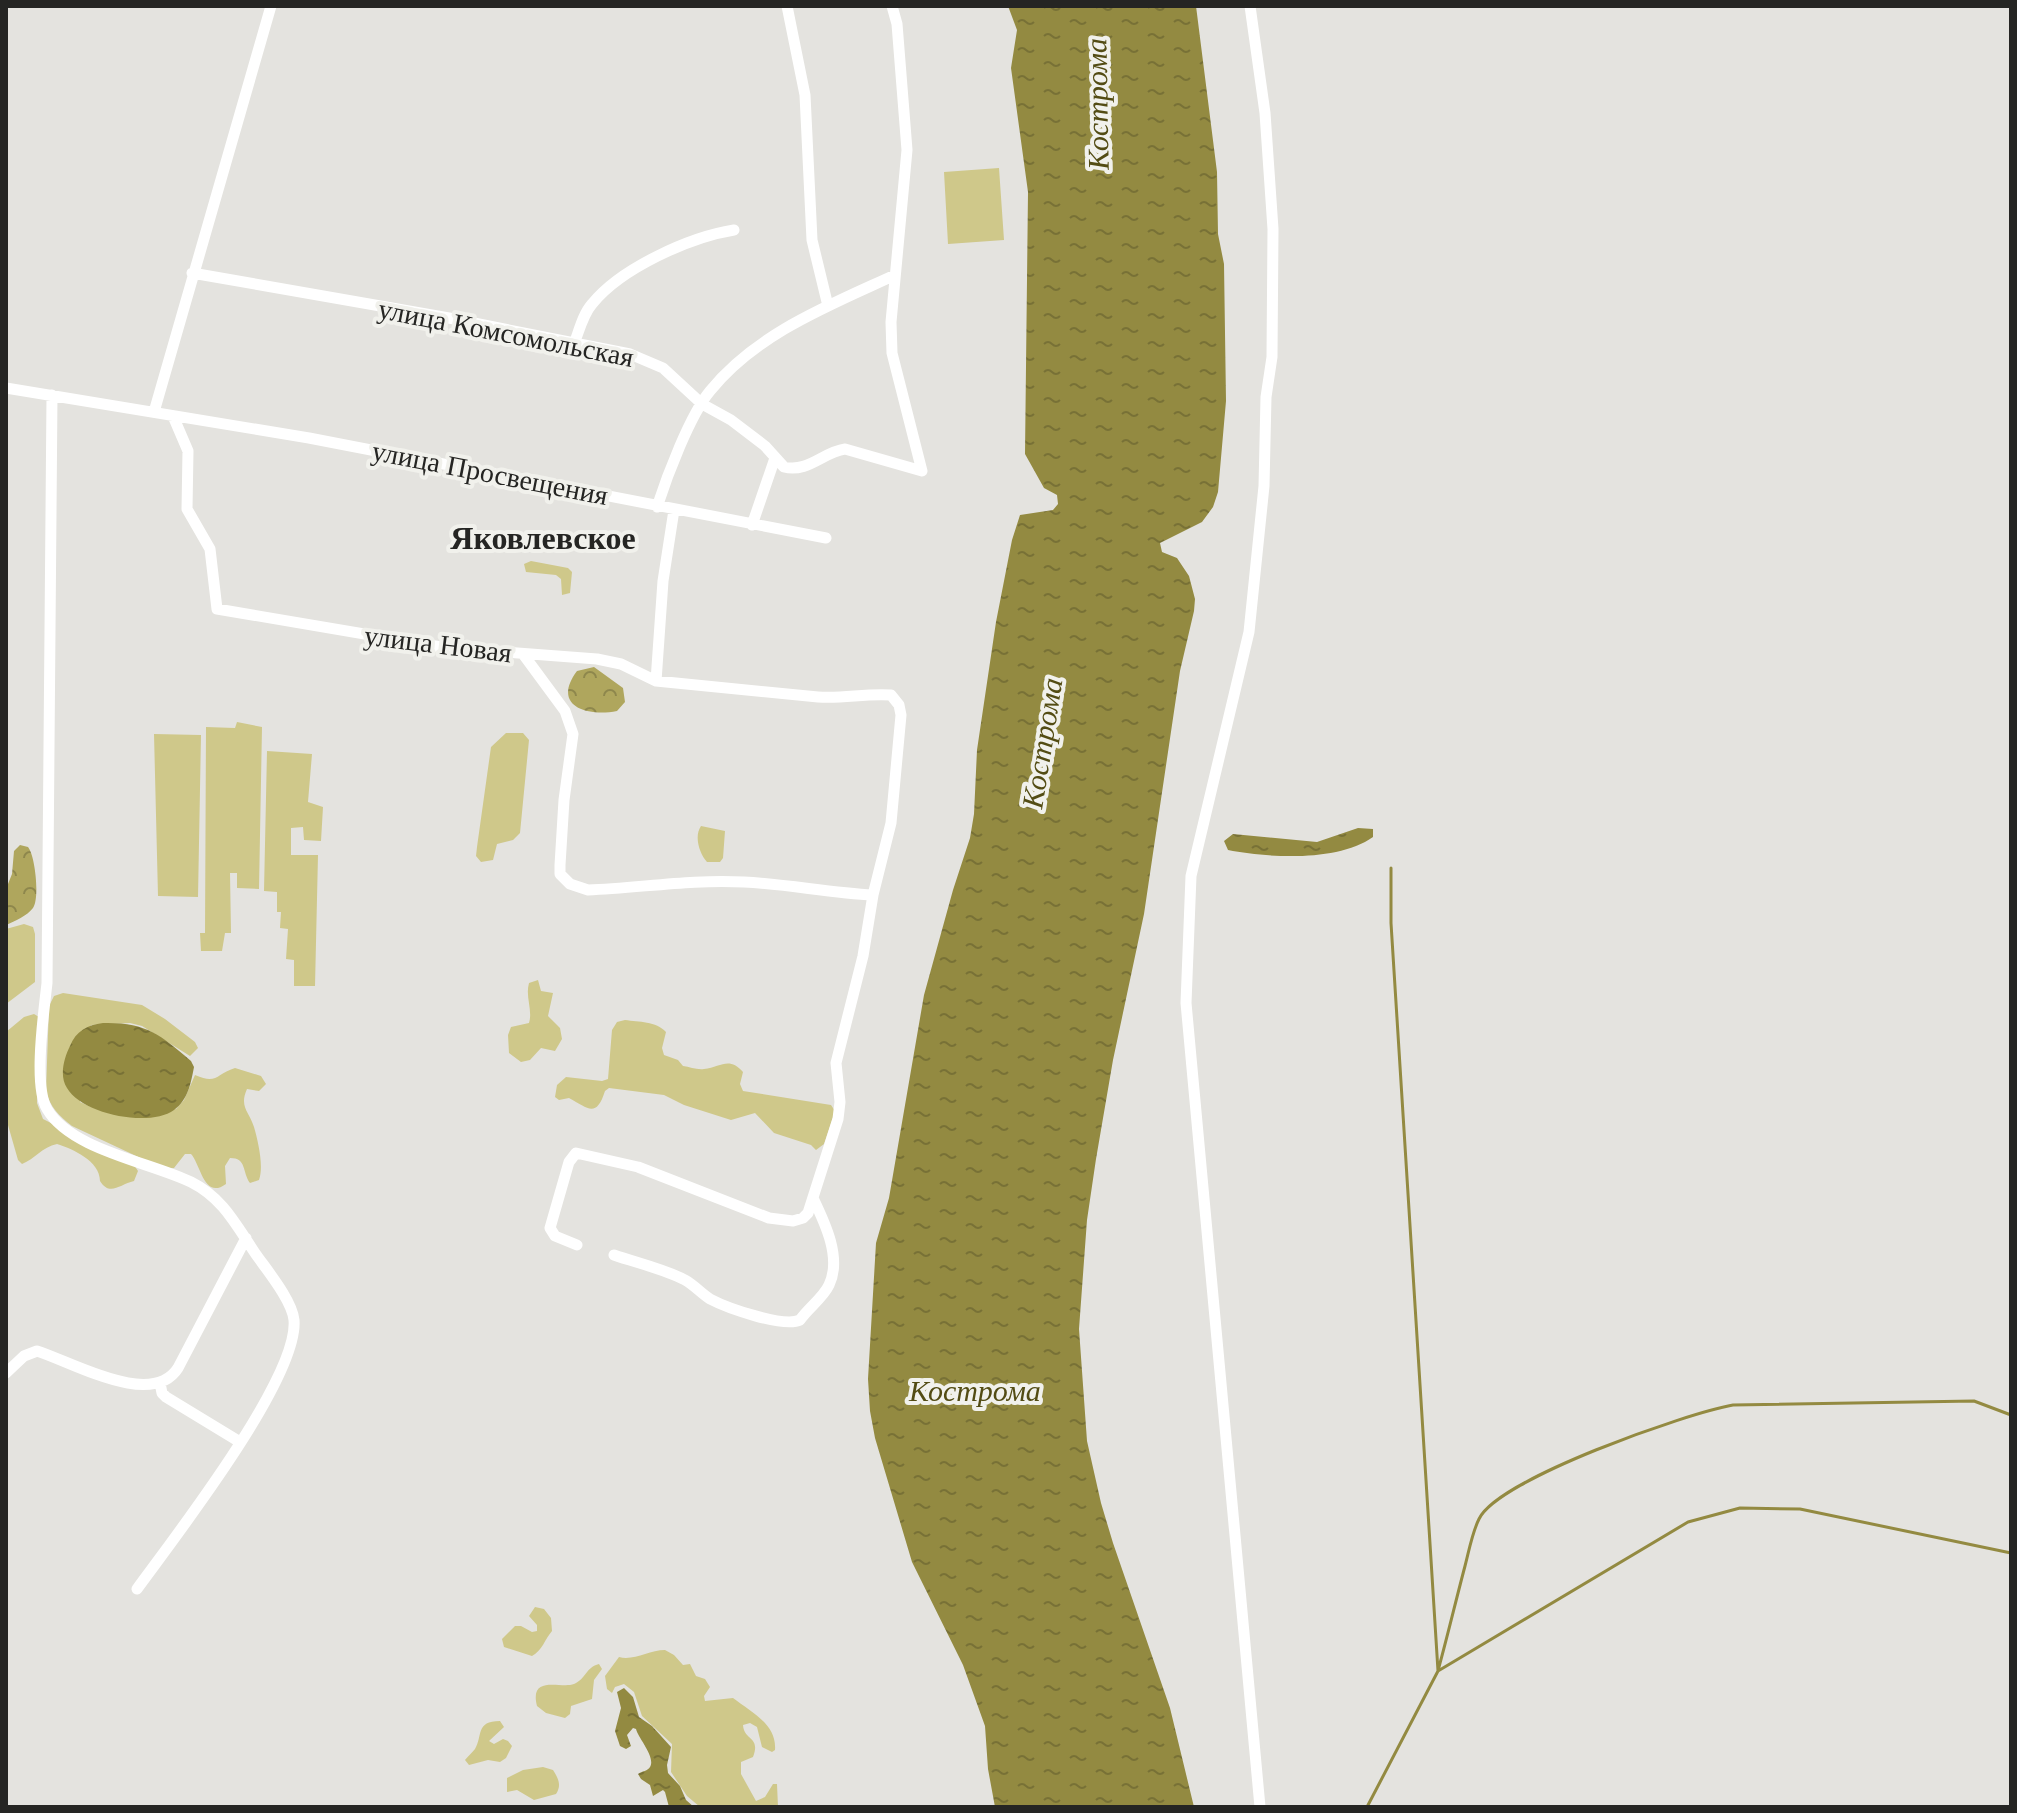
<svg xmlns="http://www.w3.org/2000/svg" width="2017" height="1813" viewBox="0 0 2017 1813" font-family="'Times New Roman',serif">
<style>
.green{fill:#cfc88a}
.forest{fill:url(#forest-crowns)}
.water{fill:url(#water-ripples)}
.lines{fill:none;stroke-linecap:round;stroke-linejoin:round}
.stream{stroke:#938a41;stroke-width:3}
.minor{stroke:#fff;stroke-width:11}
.labels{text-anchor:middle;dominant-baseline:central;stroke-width:8;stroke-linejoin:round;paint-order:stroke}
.street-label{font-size:28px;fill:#252523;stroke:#f1f1ec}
.water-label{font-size:30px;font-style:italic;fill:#534c14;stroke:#f1f1ec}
.quarter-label{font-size:32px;font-weight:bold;fill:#252523;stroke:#f1f1ec}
</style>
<defs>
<pattern id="forest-crowns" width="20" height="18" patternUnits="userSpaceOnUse" patternTransform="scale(2)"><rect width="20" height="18" fill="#afa65d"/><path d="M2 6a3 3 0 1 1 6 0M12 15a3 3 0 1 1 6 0" fill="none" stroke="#8e874c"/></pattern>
<pattern id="water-ripples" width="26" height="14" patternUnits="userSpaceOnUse" patternTransform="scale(2)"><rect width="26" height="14" fill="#938a41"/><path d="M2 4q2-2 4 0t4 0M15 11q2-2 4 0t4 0" fill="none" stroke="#787136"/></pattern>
</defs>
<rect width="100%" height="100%" fill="#e4e3df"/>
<path class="green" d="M 999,168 L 1004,240 L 948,244 L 944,172 Z
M 531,561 L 568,568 L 572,572 L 570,593 L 562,595 L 561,579 L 556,575 L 526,572 L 524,564 Z
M 237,722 L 262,727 L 259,889 L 237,888 L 237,873 L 230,873 L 231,933 L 225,933 L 222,951 L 201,951 L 200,933 L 205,933 L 206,727 L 235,728 Z
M 506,733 L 523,733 L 529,740 L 520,833 L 513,840 L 497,844 L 493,860 L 481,862 L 476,856 L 477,847 L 491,747 Z
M 154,734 L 201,735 L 198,897 L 158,896 Z
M 267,751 L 312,754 L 308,802 L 323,807 L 321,841 L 304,840 L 303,827 L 291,828 L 291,855 L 318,855 L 315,986 L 294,986 L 294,960 L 286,959 L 288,929 L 280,928 L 281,912 L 277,912 L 277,892 L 264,891 Z
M 701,826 L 725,831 L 723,858 L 720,862 L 707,862 C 699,853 694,836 701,826 Z
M 24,924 L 33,927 L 35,934 L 35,982 L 6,1004 L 6,929 Z
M 538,980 L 541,991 L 553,993 L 548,1016 L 560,1028 L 562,1039 L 555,1051 L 541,1048 L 530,1060 L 521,1062 L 509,1053 L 508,1035 L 511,1027 L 529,1023 C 533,1010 525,997 529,983 Z
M 63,993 L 142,1005 L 165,1019 L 195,1042 L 198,1048 L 190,1056 L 142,1026 L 130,1023 L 91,1025 L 80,1102 C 119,1120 135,1114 176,1109 L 184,1100 L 195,1075 C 217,1085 216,1074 235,1068 L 261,1076 L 266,1084 L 259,1091 L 247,1089 C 239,1107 249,1111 254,1127 C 258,1141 264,1166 259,1180 L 250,1183 C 242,1172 247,1158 230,1158 L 225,1166 L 226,1184 C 204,1200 201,1165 191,1154 L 185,1154 L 174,1168 L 164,1169 L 72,1126 C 59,1116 50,1107 46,1091 L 49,1006 L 54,996 Z
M 34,1014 L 39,1017 L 37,1103 L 43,1119 L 134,1165 L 138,1171 L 134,1181 C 120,1184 110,1197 100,1181 C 100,1161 73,1149 57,1144 C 42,1147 35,1159 22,1164 L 18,1160 L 6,1118 L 6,1032 L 24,1017 Z
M 625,1020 C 639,1022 656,1021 666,1032 L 662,1048 L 664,1055 L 678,1060 L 683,1066 C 690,1067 697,1070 704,1069 C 721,1067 729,1056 743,1072 L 740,1084 L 743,1091 L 831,1105 L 835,1111 L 824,1144 L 816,1150 L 811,1145 L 774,1133 L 755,1113 L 731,1120 L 684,1105 L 664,1095 L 609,1088 L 605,1091 C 596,1119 588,1108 569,1098 L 559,1100 L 555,1097 L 557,1085 L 566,1077 L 602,1081 L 608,1079 L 612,1030 L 617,1022 Z
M 535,1607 L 544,1609 L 551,1618 L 552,1631 C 545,1639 542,1651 532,1656 L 504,1647 L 502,1639 L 515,1626 L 521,1626 L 532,1632 L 537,1631 L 537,1625 L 529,1616 Z
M 665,1650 L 674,1655 L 683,1665 L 690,1664 L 696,1676 L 705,1679 L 710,1687 L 704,1696 L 705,1701 L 733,1698 C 751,1712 777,1724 775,1750 L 772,1752 L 762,1747 L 757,1727 L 750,1723 L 743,1725 C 744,1741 761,1736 753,1757 L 741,1762 L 741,1774 L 756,1801 L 765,1797 L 773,1784 L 777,1784 L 778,1807 L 700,1807 L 687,1796 L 671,1772 L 672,1744 L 642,1716 L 634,1692 L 624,1684 L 615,1687 L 612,1693 L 607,1689 L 605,1676 L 619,1657 C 634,1661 649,1650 665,1650 Z
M 599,1664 L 602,1669 L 594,1680 L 592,1699 L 571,1706 L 570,1714 L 565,1718 L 546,1713 L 537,1706 C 529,1674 561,1689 574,1684 C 586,1679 586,1667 599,1664 Z
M 500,1721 L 504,1727 L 489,1741 L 494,1744 L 503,1739 L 508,1741 L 512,1746 L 506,1758 L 500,1762 L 488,1760 L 469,1765 L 465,1760 C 468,1756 472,1753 475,1749 C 483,1736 475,1721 500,1721 Z
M 543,1767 L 553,1770 C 558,1778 562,1785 556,1794 L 534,1800 L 517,1790 L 507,1792 L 507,1778 L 523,1770 Z"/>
<path class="forest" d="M 594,667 L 623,688 L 625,702 L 617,711 C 587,717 551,706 577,671 Z
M 20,845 L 28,847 C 35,855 40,898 33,908 C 27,916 15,921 6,925 L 6,889 L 12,874 L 14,851 Z"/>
<path class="water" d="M 1008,6 L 1196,6 L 1217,172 L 1218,234 L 1224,264 L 1226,401 L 1218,492 L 1213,507 L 1202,522 L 1160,543 L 1162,552 L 1177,558 L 1189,576 L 1195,599 L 1194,611 L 1180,671 L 1144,914 L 1113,1060 L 1096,1159 L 1087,1220 L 1079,1329 L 1087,1441 L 1101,1503 L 1113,1543 L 1170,1708 L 1194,1807 L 995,1807 L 988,1769 L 985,1726 L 963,1665 L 912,1562 L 875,1438 L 870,1411 L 868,1379 L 876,1243 L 889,1198 L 924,995 L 953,890 L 970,838 L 974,814 L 977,750 L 996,622 L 1012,540 L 1020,515 L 1053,510 L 1058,504 L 1057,495 L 1044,488 L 1025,454 L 1028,192 L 1011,68 L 1017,30 Z
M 1358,828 L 1373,829 L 1373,837 C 1338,862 1269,858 1228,850 L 1224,841 L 1233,834 L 1317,842 Z
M 103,1023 C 145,1022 160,1034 191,1061 L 194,1067 C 191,1083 188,1100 174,1110 C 149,1128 82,1114 67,1088 C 59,1076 64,1058 70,1046 C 76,1031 87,1025 103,1023 Z
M 624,1688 L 633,1697 L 639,1717 L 652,1726 L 671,1747 L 667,1765 L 668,1773 L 680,1786 L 686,1800 L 694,1807 L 669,1807 L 665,1792 L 663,1790 L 653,1796 L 650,1785 L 641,1779 L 638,1774 C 642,1771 648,1771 650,1767 C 656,1757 638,1738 636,1729 L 633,1728 L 627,1735 L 631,1746 L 626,1749 L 620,1746 L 615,1731 L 621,1708 L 617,1692 Z"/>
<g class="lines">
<path class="stream" d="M 1391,868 L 1391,923 L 1438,1671
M 1439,1667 C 1448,1634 1456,1600 1465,1566 C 1469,1551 1472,1533 1479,1519 C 1498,1479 1687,1413 1733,1405 L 1974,1401 L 2011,1415
M 1367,1807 L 1438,1671 L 1688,1522 L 1740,1508 L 1800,1509 L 2011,1553"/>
<path class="minor" d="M 787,6 L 805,95 L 812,240 L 828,306
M 1250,6 L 1265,113 L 1273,229 L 1272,357 L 1266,397 L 1264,486 L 1249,632 L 1191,876 L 1186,1003 L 1260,1807
M 192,273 L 449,318 L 630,354 L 663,368 L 702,404 L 731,420 L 765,446 L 784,467 C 808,473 823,452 845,449 L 922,471 L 892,353 L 891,322 L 907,150 L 897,24 L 892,6
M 574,344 C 579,331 583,314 592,304 C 621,268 690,237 734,230
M 6,388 L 309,438 L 826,538
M 52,395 L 47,983 C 44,1011 33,1086 47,1109 C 71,1150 150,1162 191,1182 C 223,1198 236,1225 255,1253 C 266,1269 292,1300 294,1320 C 299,1378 174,1538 137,1589
M 154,412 L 271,6
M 173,416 L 188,451 L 187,509 L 210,549 L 217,609 L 441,647 L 597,659 L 621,664 L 656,681
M 657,507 C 667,476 690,415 710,391 C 757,333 830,305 895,275
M 752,525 L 775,458
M 523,654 L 565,711 L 573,734 L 564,800 L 560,865 L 560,874 L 570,884 L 588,890 C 640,888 692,879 744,882 C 787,884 830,893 873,895
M 577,1245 L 555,1236 L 550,1228 L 569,1162 L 576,1153 L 638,1167 L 769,1218 L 793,1221 L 803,1218 L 808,1213 L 838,1119 L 840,1102 L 836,1063 L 863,956 L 873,895 L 891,823 L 901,715 L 899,705 L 891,695 C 866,693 843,699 818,697 L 656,681 L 663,581 L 674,510
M 614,1255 C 637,1263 664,1269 685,1280 C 694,1285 701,1293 710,1299 C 727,1308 784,1328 800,1320 C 808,1308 823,1298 829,1285 C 842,1258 825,1223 813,1198
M 6,1373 L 24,1356 L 37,1351 C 72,1362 152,1409 178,1368 L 246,1238
M 160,1383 L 162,1393 L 166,1397 L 240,1442"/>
</g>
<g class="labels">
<g class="street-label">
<text transform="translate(506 333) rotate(11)">улица Комсомольская</text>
<text transform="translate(490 473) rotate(11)">улица Просвещения</text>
<text transform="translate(438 644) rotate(7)">улица Новая</text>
</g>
<g class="water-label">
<text transform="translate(1097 104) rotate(-91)">Кострома</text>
<text transform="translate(1042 743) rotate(-81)">Кострома</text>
<text x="975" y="1390">Кострома</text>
</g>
<g class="quarter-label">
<text x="543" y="538">Яковлевское</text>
</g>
</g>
<rect width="2017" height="1813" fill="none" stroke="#252523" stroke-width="16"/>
</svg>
